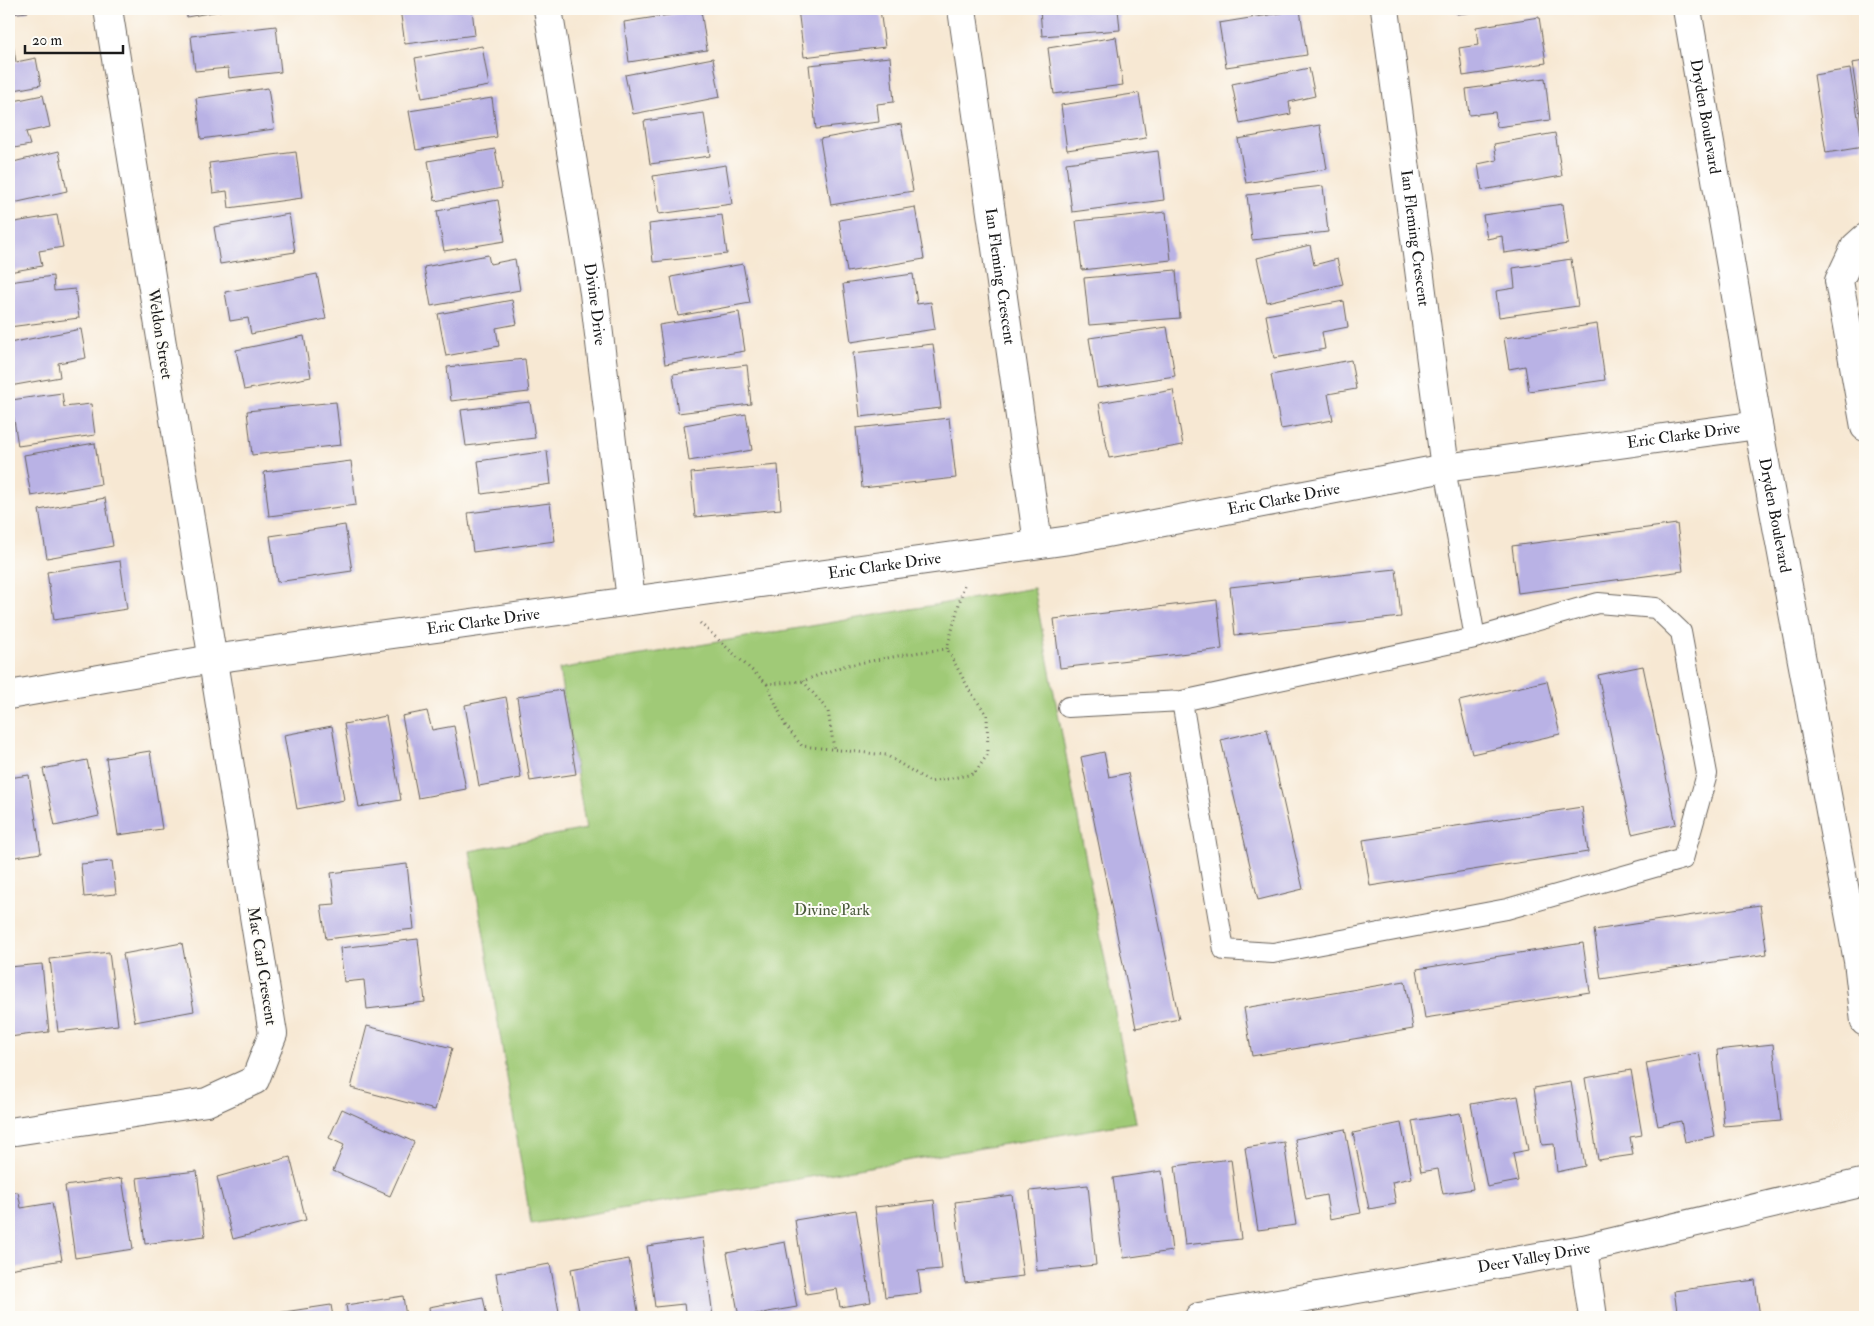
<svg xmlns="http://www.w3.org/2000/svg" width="1874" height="1326" viewBox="0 0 1874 1326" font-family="'IM FELL Double Pica',serif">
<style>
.green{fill:#a0ca77;stroke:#5e734a}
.building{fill:#b9b2e5}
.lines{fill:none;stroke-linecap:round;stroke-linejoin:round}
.service-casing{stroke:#69635c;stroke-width:22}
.minor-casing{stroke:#69635c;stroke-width:30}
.tertiary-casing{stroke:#69635c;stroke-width:30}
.path{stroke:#69635c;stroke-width:3;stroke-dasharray:1 4;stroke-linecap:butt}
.service{stroke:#fff;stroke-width:20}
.minor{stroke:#fff;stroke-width:28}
.tertiary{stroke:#fff;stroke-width:28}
.labels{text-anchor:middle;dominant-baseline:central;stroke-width:4;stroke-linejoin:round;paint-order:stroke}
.street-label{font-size:16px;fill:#1c1c1c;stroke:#fdfcf7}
.park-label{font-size:16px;fill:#4a593c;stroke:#fdfcf7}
</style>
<rect width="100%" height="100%" fill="#fdfcf7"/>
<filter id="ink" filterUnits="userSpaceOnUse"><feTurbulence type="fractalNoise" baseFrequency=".02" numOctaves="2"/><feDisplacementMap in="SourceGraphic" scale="10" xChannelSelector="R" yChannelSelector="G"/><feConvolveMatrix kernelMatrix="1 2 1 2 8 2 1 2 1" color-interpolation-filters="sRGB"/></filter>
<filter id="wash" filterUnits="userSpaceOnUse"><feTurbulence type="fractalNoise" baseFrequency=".0096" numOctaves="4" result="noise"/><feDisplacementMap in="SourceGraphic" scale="20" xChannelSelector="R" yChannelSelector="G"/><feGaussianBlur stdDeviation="1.12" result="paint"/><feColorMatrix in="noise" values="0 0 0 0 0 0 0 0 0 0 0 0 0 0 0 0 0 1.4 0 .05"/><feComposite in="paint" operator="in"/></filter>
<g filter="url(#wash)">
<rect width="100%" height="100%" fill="#f7e8d3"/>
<path class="green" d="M 1034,588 L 1136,1122 L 531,1224 L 470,851 L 586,829 L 559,669 Z"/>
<g id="blocks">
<path class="building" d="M 9,9 L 27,9 L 28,12 L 9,14 Z
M 185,9 L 224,9 L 224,10 L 187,17 Z
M 400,9 L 472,9 L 475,35 L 405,44 Z
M 798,9 L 880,9 L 885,47 L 804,57 Z
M 1040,9 L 1118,9 L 1120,30 L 1042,36 Z
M 1456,9 L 1491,9 L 1491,10 L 1457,14 Z
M 701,10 L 707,50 L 629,62 L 624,22 Z
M 1300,10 L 1307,55 L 1226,67 L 1219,23 Z
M 1539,17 L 1546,63 L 1463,76 L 1459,48 L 1478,45 L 1476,27 Z
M 276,26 L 281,72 L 229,78 L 228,68 L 195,71 L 191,36 Z
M 1116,37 L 1123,85 L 1054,94 L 1048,48 Z
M 13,44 L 16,62 L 36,58 L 41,85 L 9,91 L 9,45 Z
M 482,46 L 489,86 L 422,98 L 415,58 Z
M 890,57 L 894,102 L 877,104 L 879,122 L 816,129 L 809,65 Z
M 713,58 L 720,97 L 633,114 L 625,75 Z
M 1865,61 L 1865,140 L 1864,141 L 1852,63 Z
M 1309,68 L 1315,96 L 1289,102 L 1291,114 L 1240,124 L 1232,84 Z
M 1850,69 L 1863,147 L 1826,153 L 1814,75 Z
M 1545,78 L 1550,120 L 1497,127 L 1495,112 L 1469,115 L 1466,89 Z
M 268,88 L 274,129 L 201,139 L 196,98 Z
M 1139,93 L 1146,138 L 1067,150 L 1061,105 Z
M 43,95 L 50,127 L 26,132 L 30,145 L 9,149 L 9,102 Z
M 492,98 L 497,137 L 416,150 L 409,111 Z
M 704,113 L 710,156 L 650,164 L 644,121 Z
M 901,124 L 913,191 L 831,205 L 820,139 Z
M 1320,125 L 1327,169 L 1246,183 L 1238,139 Z
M 1555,133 L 1562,176 L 1482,190 L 1478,164 L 1497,160 L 1494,144 Z
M 495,149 L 502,188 L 435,201 L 428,161 Z
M 59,151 L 67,191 L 9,204 L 9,163 Z
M 1158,151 L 1164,200 L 1072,212 L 1066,163 Z
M 296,152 L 302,198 L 229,208 L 227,191 L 213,193 L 209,163 Z
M 726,165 L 732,204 L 659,214 L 653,176 Z
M 1323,186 L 1328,232 L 1252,240 L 1247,195 Z
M 498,200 L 505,241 L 444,251 L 437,211 Z
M 1563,204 L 1568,244 L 1504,253 L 1502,236 L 1487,239 L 1483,215 Z
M 915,207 L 924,259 L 847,272 L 839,220 Z
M 1166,212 L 1171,260 L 1082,270 L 1076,221 Z
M 289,214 L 295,252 L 220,264 L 214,227 Z
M 57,215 L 63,247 L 39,251 L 42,266 L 9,272 L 9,223 Z
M 722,215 L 727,254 L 653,262 L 649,224 Z
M 1310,245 L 1314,265 L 1337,259 L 1343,284 L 1267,302 L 1257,258 Z
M 488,255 L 490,264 L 515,259 L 520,290 L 431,306 L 424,267 Z
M 1571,259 L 1578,306 L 1499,317 L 1496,291 L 1515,288 L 1513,268 Z
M 743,264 L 750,303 L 678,316 L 671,277 Z
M 1176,270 L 1180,318 L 1089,325 L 1084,278 Z
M 317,274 L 326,319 L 251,334 L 248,318 L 230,321 L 225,292 Z
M 913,274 L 917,304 L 931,302 L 935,329 L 851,342 L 843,284 Z
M 53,276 L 54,291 L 75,289 L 79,318 L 9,327 L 9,282 Z
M 512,300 L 517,324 L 496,328 L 499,346 L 446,356 L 438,314 Z
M 1344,301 L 1348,327 L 1322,332 L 1325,349 L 1274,358 L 1266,315 Z
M 739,312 L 745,351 L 665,364 L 659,325 Z
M 1597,324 L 1605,380 L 1529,391 L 1525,366 L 1509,369 L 1504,338 Z
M 1167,327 L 1175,376 L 1097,388 L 1089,338 Z
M 81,329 L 86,358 L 58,363 L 60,377 L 10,386 L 9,343 Z
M 304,336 L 311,377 L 244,390 L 236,350 Z
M 933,344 L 941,408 L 860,417 L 853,353 Z
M 525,359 L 529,392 L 451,401 L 447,367 Z
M 1351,360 L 1356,389 L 1328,394 L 1333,420 L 1281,429 L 1271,375 Z
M 747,365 L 751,404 L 678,413 L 673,374 Z
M 1173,390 L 1183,445 L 1109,458 L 1099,403 Z
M 62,393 L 64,407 L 91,404 L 95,435 L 18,446 L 11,400 Z
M 336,402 L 341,445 L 252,455 L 247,411 Z
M 530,402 L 535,438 L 466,446 L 461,410 Z
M 746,414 L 752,450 L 689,461 L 684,425 Z
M 949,418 L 956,478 L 862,488 L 856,428 Z
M 95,443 L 101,484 L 31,496 L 24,455 Z
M 547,451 L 551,484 L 482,494 L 478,461 Z
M 351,461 L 356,505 L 269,516 L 264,472 Z
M 778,465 L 781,509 L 695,517 L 691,473 Z
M 105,498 L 113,546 L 47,558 L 39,510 Z
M 550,503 L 555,541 L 473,552 L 468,513 Z
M 1677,524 L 1683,571 L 1518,593 L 1512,546 Z
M 345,525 L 352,571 L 277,582 L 270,536 Z
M 120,561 L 127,609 L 54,620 L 47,572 Z
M 1396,569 L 1401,617 L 1235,635 L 1230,587 Z
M 1217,600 L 1222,649 L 1060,668 L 1054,619 Z
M 1643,666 L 1676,824 L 1632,834 L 1598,675 Z
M 1547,681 L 1560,734 L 1472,754 L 1459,701 Z
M 562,690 L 576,774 L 530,781 L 517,697 Z
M 506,697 L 521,778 L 479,786 L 465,705 Z
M 427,711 L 432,730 L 454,726 L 466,789 L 418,798 L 402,716 Z
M 386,716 L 401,800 L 359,807 L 344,724 Z
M 332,726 L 344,800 L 297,809 L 284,735 Z
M 1267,729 L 1303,889 L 1258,900 L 1221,740 Z
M 150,751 L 162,829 L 118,835 L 106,758 Z
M 1104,752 L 1109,777 L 1128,773 L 1179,1019 L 1136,1028 L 1081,757 Z
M 87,760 L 99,816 L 55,826 L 43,769 Z
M 29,775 L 41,853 L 9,858 L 9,778 Z
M 1582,807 L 1588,852 L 1370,886 L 1363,840 Z
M 112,861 L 116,894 L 84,897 L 81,864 Z
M 407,864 L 414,929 L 326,939 L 321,905 L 335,904 L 331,873 Z
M 1760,905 L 1767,954 L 1601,979 L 1594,930 Z
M 418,939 L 425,1002 L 367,1009 L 364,980 L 344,982 L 340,948 Z
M 182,943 L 194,1011 L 135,1022 L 123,954 Z
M 1583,943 L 1590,992 L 1425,1018 L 1417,969 Z
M 109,952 L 118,1025 L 58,1032 L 50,959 Z
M 42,964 L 49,1032 L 9,1037 L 9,967 Z
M 1405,981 L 1413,1029 L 1252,1056 L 1244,1008 Z
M 367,1026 L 452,1048 L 435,1110 L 351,1088 Z
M 1773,1044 L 1781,1121 L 1724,1126 L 1717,1050 Z
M 1699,1053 L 1715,1136 L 1685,1142 L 1681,1121 L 1658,1126 L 1646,1063 Z
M 1631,1070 L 1642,1135 L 1630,1137 L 1633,1155 L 1598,1160 L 1585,1078 Z
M 1571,1082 L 1585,1166 L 1557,1172 L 1554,1144 L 1542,1145 L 1534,1088 Z
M 1518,1096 L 1528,1150 L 1513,1153 L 1518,1181 L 1487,1187 L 1471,1104 Z
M 342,1109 L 414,1142 L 390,1196 L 333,1171 L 344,1145 L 329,1138 Z
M 1460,1113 L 1473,1189 L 1443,1194 L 1438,1169 L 1421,1172 L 1412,1121 Z
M 1401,1123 L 1412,1178 L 1392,1182 L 1396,1204 L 1369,1209 L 1353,1133 Z
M 1345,1129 L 1361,1213 L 1330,1219 L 1326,1195 L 1306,1199 L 1295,1139 Z
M 1284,1142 L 1296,1225 L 1258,1230 L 1245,1148 Z
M 290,1157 L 306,1220 L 233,1239 L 217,1177 Z
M 1231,1159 L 1241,1239 L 1185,1245 L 1175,1166 Z
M 197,1171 L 205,1236 L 145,1244 L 137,1178 Z
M 1162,1171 L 1172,1251 L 1124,1258 L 1113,1178 Z
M 122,1178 L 133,1249 L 75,1258 L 65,1186 Z
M 1088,1185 L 1096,1265 L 1037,1271 L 1030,1191 Z
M 18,1192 L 21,1208 L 52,1203 L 62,1260 L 9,1269 L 9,1193 Z
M 1012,1195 L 1023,1276 L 965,1283 L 955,1202 Z
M 934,1200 L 942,1269 L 918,1271 L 921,1293 L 885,1297 L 875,1207 Z
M 856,1210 L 871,1302 L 840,1307 L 837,1289 L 806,1294 L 795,1220 Z
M 703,1238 L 713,1317 L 686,1317 L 684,1304 L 655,1307 L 647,1246 Z
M 785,1242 L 797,1307 L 739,1317 L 727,1253 Z
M 629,1259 L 639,1317 L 580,1317 L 571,1269 Z
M 550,1264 L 560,1317 L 503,1317 L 496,1273 Z
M 1755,1280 L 1760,1317 L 1678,1317 L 1674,1291 Z
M 403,1296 L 406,1317 L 348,1317 L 346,1305 Z
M 483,1297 L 487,1317 L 430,1317 L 429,1307 Z
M 331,1305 L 333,1317 L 278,1317 L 277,1313 Z"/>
</g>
</g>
<g filter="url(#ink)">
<use href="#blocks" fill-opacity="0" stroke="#69635c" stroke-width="1"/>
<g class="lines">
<defs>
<path id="service" d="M 1445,468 L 1475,638
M 1068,707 L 1182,701 L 1475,638 L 1598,603 L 1656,608 L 1681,632 L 1707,774 L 1683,859 L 1507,909 L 1273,953 L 1224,950 L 1182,701"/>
<g id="minor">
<path id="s1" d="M 548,9 L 594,293 L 631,600"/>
<path id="s2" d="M 962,9 L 1038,543"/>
<path id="s3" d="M 1385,9 L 1445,468"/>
<path d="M 1865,238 L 1855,247 L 1839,281 L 1865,427"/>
<path id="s4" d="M 9,695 L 212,659 L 1070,540 L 1445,468 L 1758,425"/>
<path d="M 9,1132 L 207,1102 L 255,1080 L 273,1034 L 108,9"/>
<path d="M 1583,1249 L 1593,1317"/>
<path id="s5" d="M 1199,1317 L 1583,1249 L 1865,1182"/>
</g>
<g id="tertiary">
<path id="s6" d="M 1687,9 L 1758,425 L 1858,961 L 1865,1022"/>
</g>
</defs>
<use href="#service" class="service-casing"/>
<use href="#minor" class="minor-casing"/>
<use href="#tertiary" class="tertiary-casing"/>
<path class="path" d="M 700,623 L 767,684 L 803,681 L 843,666 L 920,652 L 947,649 L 964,585
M 803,681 L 828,711 L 834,749
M 767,684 L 785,725 L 802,746 L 886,755 L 930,782 L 974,774 L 988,754 L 987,715 L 970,691 L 947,649"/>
<use href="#service" class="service"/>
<use href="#minor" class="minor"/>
<use href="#tertiary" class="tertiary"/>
</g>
</g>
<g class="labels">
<g class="street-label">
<text stroke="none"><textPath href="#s6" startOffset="109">Dryden Boulevard</textPath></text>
<text stroke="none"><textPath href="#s3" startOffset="231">Ian Fleming Crescent</textPath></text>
<text stroke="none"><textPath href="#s2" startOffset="270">Ian Fleming Crescent</textPath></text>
<text stroke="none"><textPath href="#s1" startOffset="299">Divine Drive</textPath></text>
<text transform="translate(160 334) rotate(81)">Weldon Street</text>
<text stroke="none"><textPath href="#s4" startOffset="1695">Eric Clarke Drive</textPath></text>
<text stroke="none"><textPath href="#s4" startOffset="1290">Eric Clarke Drive</textPath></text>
<text stroke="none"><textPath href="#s6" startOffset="514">Dryden Boulevard</textPath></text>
<text stroke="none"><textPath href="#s4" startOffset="885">Eric Clarke Drive</textPath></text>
<text stroke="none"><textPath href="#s4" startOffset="480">Eric Clarke Drive</textPath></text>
<text transform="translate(262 966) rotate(81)">Mac Carl Crescent</text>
<text stroke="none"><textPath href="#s5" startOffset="340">Deer Valley Drive</textPath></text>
</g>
<g class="park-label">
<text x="832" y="910">Divine Park</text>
</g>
</g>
<rect width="1874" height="1326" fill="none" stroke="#fdfcf7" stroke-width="30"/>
<path d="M25 45v8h98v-8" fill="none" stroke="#1c1c1c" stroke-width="2.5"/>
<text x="32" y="45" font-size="15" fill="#1c1c1c" stroke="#fdfcf7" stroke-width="4" paint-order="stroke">20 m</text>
</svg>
